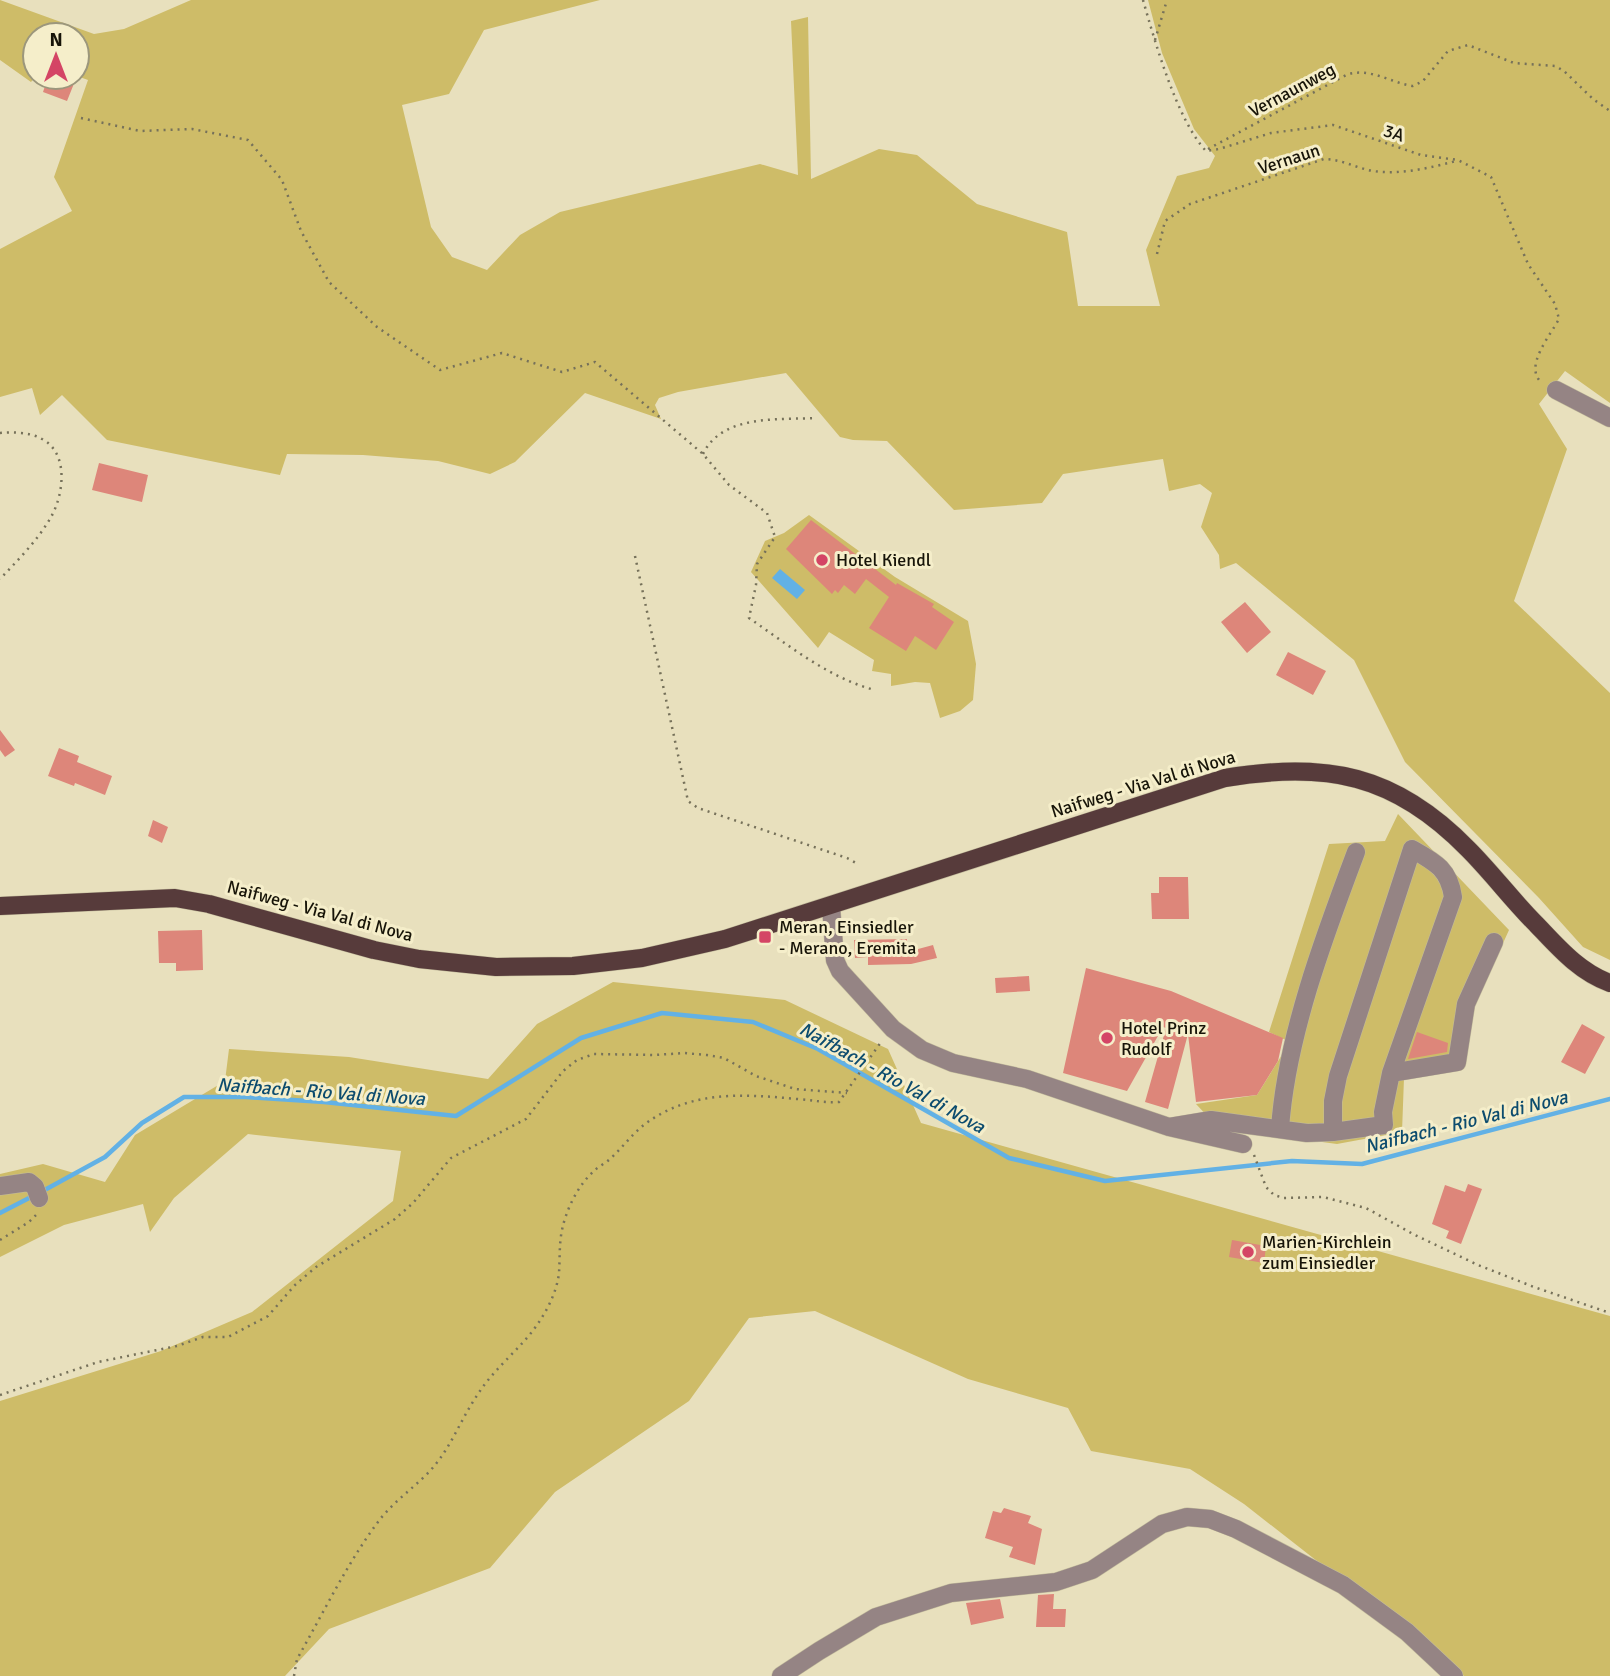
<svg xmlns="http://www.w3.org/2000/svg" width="1610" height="1676" viewBox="0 0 1610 1676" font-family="Signika,sans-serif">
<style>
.green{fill:#cebc68}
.water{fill:#62b1e5}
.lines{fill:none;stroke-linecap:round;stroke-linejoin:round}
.stream{stroke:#62b1e5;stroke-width:4.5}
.building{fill:#dd867a}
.minor-casing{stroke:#c2bb9c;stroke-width:19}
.major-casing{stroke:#c2bb9c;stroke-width:19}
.path{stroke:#76715a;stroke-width:2.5;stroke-dasharray:2 5;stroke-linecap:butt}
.minor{stroke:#958484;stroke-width:18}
.major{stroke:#573b3b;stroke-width:18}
.poi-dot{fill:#d44565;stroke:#f5eeca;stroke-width:2.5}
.labels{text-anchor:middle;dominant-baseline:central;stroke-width:6;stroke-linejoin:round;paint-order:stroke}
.street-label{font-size:18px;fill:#171408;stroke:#f5eeca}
.poi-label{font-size:18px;fill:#171408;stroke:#f5eeca;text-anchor:start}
.water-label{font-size:19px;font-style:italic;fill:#0d4c6e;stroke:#f5eeca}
</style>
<rect width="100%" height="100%" fill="#e8e0bd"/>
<path class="green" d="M 0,0 L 94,34 L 124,29 L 191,0 L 600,0 L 484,30 L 449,94 L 402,105 L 431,227 L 452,257 L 487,270 L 520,235 L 560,212 L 760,164 L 798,175 L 791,21 L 808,17 L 811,179 L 879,149 L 917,155 L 977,204 L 1067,232 L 1078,306 L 1160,306 L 1146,250 L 1177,176 L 1209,168 L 1215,156 L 1194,129 L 1162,53 L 1148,0 L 1610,0 L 1610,403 L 1565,371 L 1539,404 L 1567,449 L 1514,601 L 1610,693 L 1610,960 L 1583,947 L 1539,898 L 1405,762 L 1354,660 L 1236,563 L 1220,569 L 1219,555 L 1201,527 L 1212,493 L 1200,484 L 1169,491 L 1163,459 L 1063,474 L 1042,503 L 954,510 L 887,441 L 853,440 L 840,437 L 786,373 L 678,392 L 659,398 L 655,405 L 661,419 L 585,393 L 515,462 L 490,474 L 438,461 L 363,455 L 287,454 L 280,475 L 107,440 L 62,395 L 40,415 L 32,388 L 0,397 L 0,249 L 72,211 L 54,177 L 88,80 L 77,76 L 77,35 L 35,35 L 35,77 L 31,82 L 0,60 Z
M 809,515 L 895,577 L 968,621 L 976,664 L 973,700 L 960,711 L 940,718 L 930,683 L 915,682 L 891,686 L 891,674 L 872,671 L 874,660 L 829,632 L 818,648 L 751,572 L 765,541 L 784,533 Z
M 1398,814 L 1509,930 L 1474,1007 L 1464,1069 L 1404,1078 L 1402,1132 L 1337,1144 L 1210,1127 L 1211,1120 L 1196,1104 L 1257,1095 L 1290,1042 L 1269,1032 L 1329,844 L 1385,841 Z
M 613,982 L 785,1000 L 888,1049 L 921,1123 L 1610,1316 L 1610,1676 L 1464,1676 L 1244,1504 L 1190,1469 L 1091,1451 L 1068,1408 L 968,1379 L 815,1311 L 749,1318 L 689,1401 L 555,1492 L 490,1568 L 329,1629 L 285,1676 L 0,1676 L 0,1401 L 161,1351 L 252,1312 L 393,1201 L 401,1151 L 248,1134 L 174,1198 L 150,1232 L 143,1204 L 64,1225 L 0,1257 L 0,1174 L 43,1164 L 105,1182 L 135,1135 L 225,1081 L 229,1049 L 349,1057 L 488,1079 L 537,1024 Z"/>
<path class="water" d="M 780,569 L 805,590 L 797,599 L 772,578 Z"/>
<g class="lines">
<path class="stream" d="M 41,1192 L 105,1157 L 142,1123 L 184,1097 L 246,1097 L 324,1102 L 456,1116 L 581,1038 L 662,1013 L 753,1022 L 818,1049 L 1009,1158 L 1105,1181 L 1292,1161 L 1362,1164 L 1610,1099
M 0,1213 L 33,1196"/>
</g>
<path class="building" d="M 48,77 L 66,77 L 75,81 L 67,101 L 43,92 Z
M 99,463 L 148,475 L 142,502 L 92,490 Z
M 811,520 L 896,585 L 897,583 L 934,604 L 932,607 L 954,622 L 936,650 L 915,636 L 906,651 L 869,628 L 889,597 L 866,579 L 855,594 L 844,585 L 838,593 L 835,590 L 832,594 L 786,549 Z
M 1245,602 L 1271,632 L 1247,653 L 1221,622 Z
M 1288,652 L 1326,671 L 1313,695 L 1276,675 Z
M 0,730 L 15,750 L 5,757 L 0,750 Z
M 59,748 L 79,756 L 77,762 L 112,776 L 105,795 L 75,783 L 74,786 L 48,776 Z
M 153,820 L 168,827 L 162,843 L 148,836 Z
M 1159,877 L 1188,877 L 1189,919 L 1152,919 L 1151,893 L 1159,893 Z
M 202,930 L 203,970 L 176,971 L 176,963 L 159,963 L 158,931 Z
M 907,939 L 907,952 L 933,945 L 937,958 L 911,964 L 868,965 L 868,957 L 855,958 L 854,940 Z
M 1086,968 L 1171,991 L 1283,1038 L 1278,1061 L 1257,1095 L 1196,1102 L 1188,1034 L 1168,1109 L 1145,1102 L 1166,1028 L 1163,1027 L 1127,1091 L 1063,1073 Z
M 1029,976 L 1030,991 L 996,993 L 995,978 Z
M 1582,1024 L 1605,1037 L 1585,1074 L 1561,1062 Z
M 1417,1032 L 1448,1043 L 1447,1052 L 1408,1059 Z
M 1468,1184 L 1482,1189 L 1461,1244 L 1446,1238 L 1449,1231 L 1432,1224 L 1445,1185 L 1465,1192 Z
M 1232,1240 L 1266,1246 L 1264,1263 L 1229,1257 Z
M 1004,1508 L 1031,1516 L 1028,1523 L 1042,1529 L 1035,1565 L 1009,1557 L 1013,1547 L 985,1538 L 993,1511 L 1001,1513 Z
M 1054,1594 L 1053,1609 L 1066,1609 L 1065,1627 L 1036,1627 L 1038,1595 Z
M 1000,1599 L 1004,1618 L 971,1625 L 966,1603 Z"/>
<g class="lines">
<defs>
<path id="minor" d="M 1556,390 L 1610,418
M 831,906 L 835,960 L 840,971 L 893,1029 L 922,1050 L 953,1063 L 1027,1079 L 1169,1127 L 1243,1144
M 1391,1073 L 1457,1062 L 1466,1004 L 1494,942
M 1169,1127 L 1211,1120 L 1307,1133 L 1333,1132 L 1384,1125 L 1383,1112 L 1391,1073 L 1453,897 C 1449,869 1435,862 1412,849 L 1338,1076 L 1333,1101 L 1333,1132
M 1280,1129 C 1286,1038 1324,937 1356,852
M 0,1186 L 29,1182 L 35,1187 L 39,1198
M 781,1676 L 819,1651 L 876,1617 L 951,1593 L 1056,1582 L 1092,1570 L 1162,1524 L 1187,1517 L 1210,1519 L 1236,1529 L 1343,1585 L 1407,1632 L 1454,1676"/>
<path id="major" d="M 0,906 L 175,898 L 209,904 L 374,950 L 419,959 L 496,967 L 573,966 L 642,958 L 725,939 L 1225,778 C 1326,761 1395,774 1468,849 C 1492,873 1512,900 1536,924 C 1558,947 1579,972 1610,983"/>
</defs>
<use href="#minor" class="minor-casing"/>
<use href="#major" class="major-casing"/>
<path class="path" d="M 1143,0 C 1155,42 1177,120 1206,151 L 1219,149 L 1271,133 L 1333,125 L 1421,155 L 1458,160 L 1491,177 L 1528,264 L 1555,304 L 1559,319 C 1550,336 1524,366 1541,382
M 1155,40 L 1167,0
M 81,118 L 140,131 L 192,129 L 248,140 L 282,180 L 301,231 L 329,282 L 377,327 L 440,370 L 502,353 L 562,372 L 595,362 L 703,454 L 729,485 L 767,513 L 775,537 L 757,564 L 756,585 L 749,618 C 787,644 826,676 871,689
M 1208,149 L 1348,74 C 1372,68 1391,83 1413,86 L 1423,81 L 1448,51 L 1468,45 L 1514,63 L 1555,66 L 1564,71 L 1593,99 L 1610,111
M 1157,254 L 1165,221 L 1190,204 L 1324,159 C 1341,159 1356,168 1373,171 C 1400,175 1430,168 1456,161
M 0,433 C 13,432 30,432 42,439 C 69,453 64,494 51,517 C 38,540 18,560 0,579
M 703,454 C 722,414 779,420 816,418
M 635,556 L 688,801 L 698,808 L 847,858 L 856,863
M 1254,1155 L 1266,1187 L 1274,1195 L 1284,1198 L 1323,1197 L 1366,1208 L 1413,1234 L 1478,1265 L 1534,1287 L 1610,1313
M 0,1240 L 29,1222 L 36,1215
M 0,1395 L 98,1362 L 177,1346 L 203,1337 L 228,1337 L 268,1316 L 295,1285 L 316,1267 L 395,1219 L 413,1203 L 451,1158 L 526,1119 L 563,1071 L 577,1060 L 594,1054 L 655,1055 L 684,1053 L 707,1055 L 724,1058 L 756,1076 L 795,1089 L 847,1093
M 294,1676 L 297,1659 C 324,1612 348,1561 381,1518 C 395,1501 412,1489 427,1474 C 450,1451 460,1420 478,1394 C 495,1367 522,1348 539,1322 C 549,1307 557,1290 559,1273 C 560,1259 559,1244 562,1230 C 566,1210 578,1185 594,1171 C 599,1166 606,1163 611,1158 C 623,1147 632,1134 645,1124 C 691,1090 743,1094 797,1099 C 812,1100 824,1103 839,1102 L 881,1042"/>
<use href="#minor" class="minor"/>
<use href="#major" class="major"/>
</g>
<g class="poi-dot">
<circle cx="822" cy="560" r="7"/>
<rect x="758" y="930" width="14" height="14" rx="3.5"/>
<circle cx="1107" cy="1038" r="7"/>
<circle cx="1248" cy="1252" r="7"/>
</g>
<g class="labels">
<g class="street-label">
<text transform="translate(1292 90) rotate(-28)">Vernaunweg</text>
<text transform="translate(1394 133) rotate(18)">3A</text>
<text transform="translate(1289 159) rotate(-18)">Vernaun</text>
<text transform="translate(1143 784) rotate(-17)">Naifweg - Via Val di Nova</text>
<text transform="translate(320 911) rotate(15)">Naifweg - Via Val di Nova</text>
</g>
<g class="poi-label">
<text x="836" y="560">Hotel Kiendl</text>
<text x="779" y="927">Meran, Einsiedler<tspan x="779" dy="21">- Merano, Eremita</tspan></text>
<text x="1121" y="1028">Hotel Prinz<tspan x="1121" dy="21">Rudolf</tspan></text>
<text x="1262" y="1242">Marien-Kirchlein<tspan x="1262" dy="21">zum Einsiedler</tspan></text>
</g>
<g class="water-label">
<text transform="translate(892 1078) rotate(29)">Naifbach - Rio Val di Nova</text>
<text transform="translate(321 1092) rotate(4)">Naifbach - Rio Val di Nova</text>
<text transform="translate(1466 1122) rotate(-14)">Naifbach - Rio Val di Nova</text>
</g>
</g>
<g transform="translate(56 56)"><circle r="33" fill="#f5eeca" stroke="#9c977c" stroke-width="2"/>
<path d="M0-5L12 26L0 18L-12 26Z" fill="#d44565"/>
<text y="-10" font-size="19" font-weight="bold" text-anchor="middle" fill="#171408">N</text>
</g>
</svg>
